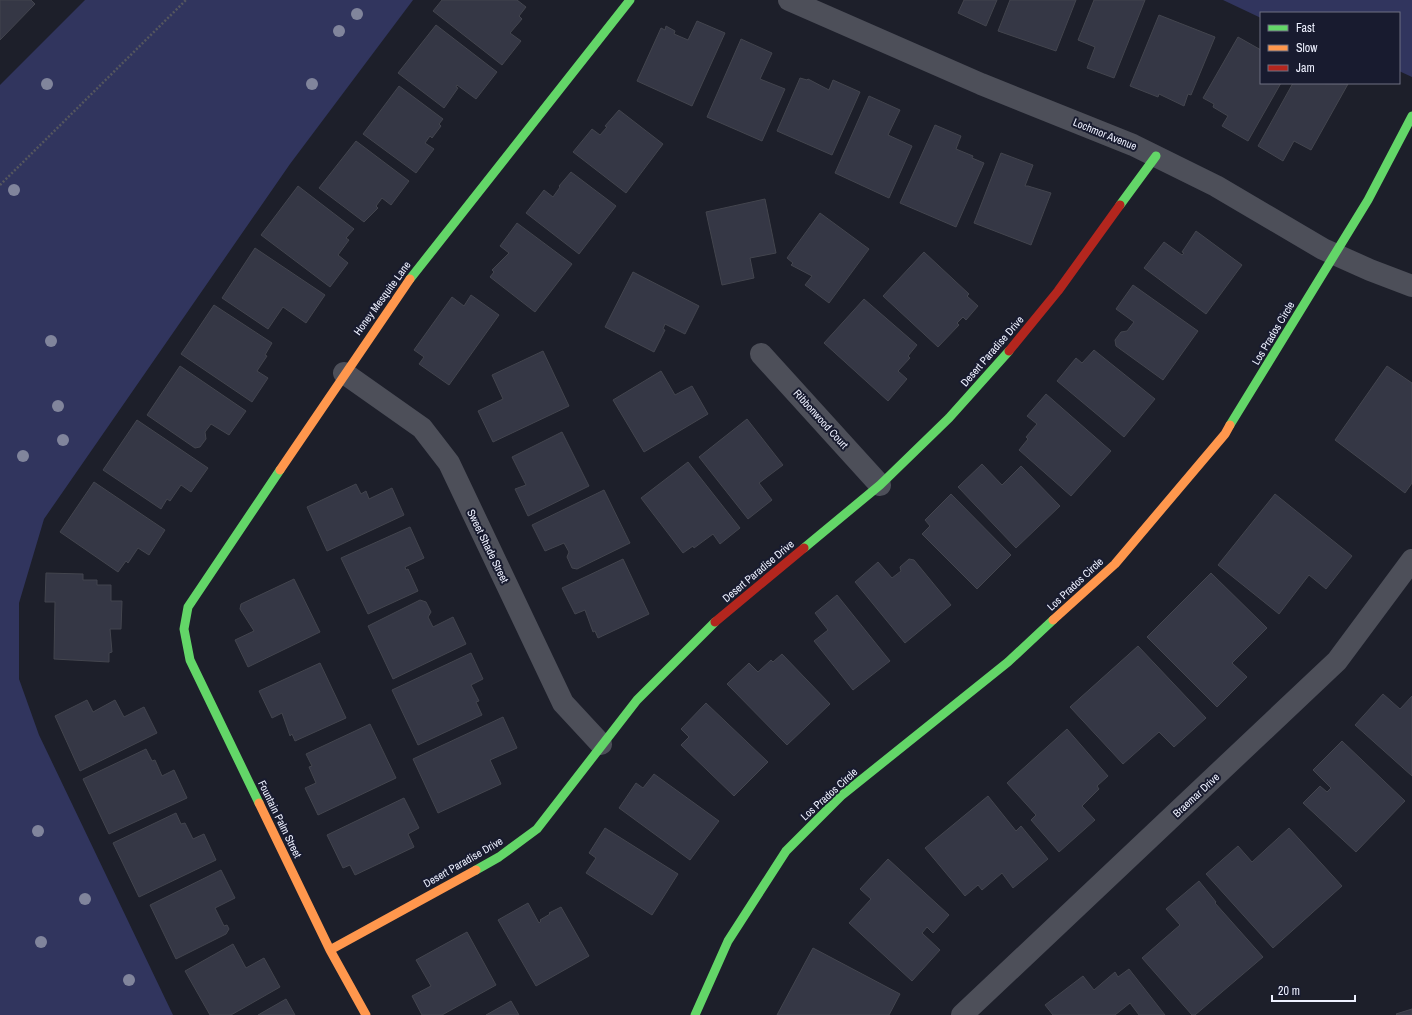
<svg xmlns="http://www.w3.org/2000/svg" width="1412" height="1015" viewBox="0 0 1412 1015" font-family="'Archivo Narrow',sans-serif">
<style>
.green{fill:#31355e}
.building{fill:#353745;stroke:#43454e}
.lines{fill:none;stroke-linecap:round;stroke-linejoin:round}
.path{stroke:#55575f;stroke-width:2.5;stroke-dasharray:2 2;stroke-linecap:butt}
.street{stroke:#4d4f59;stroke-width:22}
.fast{stroke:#63d668;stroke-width:9}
.slow{stroke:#ff974d;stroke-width:9}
.jam{stroke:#b3261e;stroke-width:9}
.tree{fill:#81859c}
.labels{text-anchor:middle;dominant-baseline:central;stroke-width:4;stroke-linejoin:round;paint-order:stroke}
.street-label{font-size:11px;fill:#eef1ff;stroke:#181b2f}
</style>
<rect width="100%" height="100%" fill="#1d1f2a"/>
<path class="green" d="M 85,0 L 413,0 L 290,164 L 44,519 L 19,603 L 19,679 L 39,735 L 173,1015 L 0,1015 L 0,85 Z
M 1223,0 L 1412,0 L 1412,77 L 1399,71 L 1399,13 L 1261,13 L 1261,18 Z"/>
<path class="building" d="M 0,0 L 31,0 L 35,4 L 0,40 Z
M 442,0 L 517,0 L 526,7 L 519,16 L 522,19 L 510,33 L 521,41 L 502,65 L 433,11 Z
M 964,0 L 997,0 L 986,26 L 958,13 Z
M 1010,0 L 1076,0 L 1056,51 L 998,31 Z
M 1094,0 L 1145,0 L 1114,78 L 1087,68 L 1095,47 L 1078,40 Z
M 1159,15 L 1215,37 L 1191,95 L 1188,94 L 1184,106 L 1159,94 L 1158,97 L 1130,86 Z
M 697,21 L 725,33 L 692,106 L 637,81 L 661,28 L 665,30 L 666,26 L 675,31 L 674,34 L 688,40 Z
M 436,25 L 497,72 L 476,99 L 457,85 L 456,87 L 458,88 L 444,108 L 398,73 Z
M 1238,37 L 1261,50 L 1261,83 L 1281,83 L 1248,141 L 1222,126 L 1228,116 L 1213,107 L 1214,104 L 1203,98 Z
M 741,39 L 772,53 L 760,79 L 785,89 L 762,141 L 707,117 Z
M 800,78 L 807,80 L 808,79 L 829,90 L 833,80 L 860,92 L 832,155 L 777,131 Z
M 1293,83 L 1348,84 L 1311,150 L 1294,141 L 1283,161 L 1258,146 Z
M 399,86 L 443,119 L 439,124 L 441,126 L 432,138 L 430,136 L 425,143 L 434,149 L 416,173 L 363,134 Z
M 869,96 L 900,110 L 888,135 L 912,146 L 889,198 L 835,173 Z
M 619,110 L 663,144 L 626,193 L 573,152 L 592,129 L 600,135 L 607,127 L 605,126 Z
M 935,125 L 961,136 L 956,149 L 973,156 L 972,158 L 984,163 L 956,227 L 900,203 Z
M 356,141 L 409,181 L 391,205 L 382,198 L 376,206 L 378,208 L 364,222 L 319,188 Z
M 1001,153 L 1033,165 L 1025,186 L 1028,186 L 1051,193 L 1031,245 L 974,223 Z
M 571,172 L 616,206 L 579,254 L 526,213 L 544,190 L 553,197 L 560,187 L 559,186 Z
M 298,186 L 354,229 L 346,238 L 349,240 L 338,255 L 348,263 L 330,287 L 261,235 Z
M 765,199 L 776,253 L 750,258 L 754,278 L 722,285 L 706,212 Z
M 820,213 L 869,249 L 829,303 L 805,285 L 812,276 L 791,265 L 793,263 L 787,258 Z
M 517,223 L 572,264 L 535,312 L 490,277 L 494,272 L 492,270 L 509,253 L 500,246 Z
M 1196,231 L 1242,265 L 1206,314 L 1144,268 L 1164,242 L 1182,255 L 1184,253 L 1182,252 Z
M 255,248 L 325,295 L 306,323 L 283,307 L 268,329 L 222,298 Z
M 924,252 L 969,294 L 967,296 L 978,306 L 966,320 L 963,317 L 957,323 L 959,325 L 938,347 L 883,296 Z
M 633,272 L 699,306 L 685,334 L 665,324 L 663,329 L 665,330 L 654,352 L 605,327 Z
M 1133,285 L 1198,331 L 1163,380 L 1116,346 L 1115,340 L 1121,332 L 1127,331 L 1134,322 L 1116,309 Z
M 471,295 L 499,315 L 449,385 L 419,364 L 424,357 L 414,350 L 452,297 L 464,306 Z
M 864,299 L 917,345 L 908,356 L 910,358 L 898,371 L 907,379 L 888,401 L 824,343 Z
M 214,305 L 272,343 L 265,355 L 267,356 L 257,371 L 268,378 L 252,402 L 181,354 Z
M 1094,350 L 1155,399 L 1124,437 L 1057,381 L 1076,358 L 1082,363 Z
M 543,351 L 569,406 L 493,442 L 478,411 L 503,399 L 492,375 Z
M 180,366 L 246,411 L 229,435 L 211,424 L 205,432 L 206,439 L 200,447 L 195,448 L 147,415 Z
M 1387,366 L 1412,383 L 1412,483 L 1405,493 L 1335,440 Z
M 661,371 L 675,395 L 692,386 L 708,414 L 644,452 L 613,400 Z
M 1046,394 L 1111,451 L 1071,496 L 1019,450 L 1028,439 L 1026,437 L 1037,424 L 1027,416 Z
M 747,419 L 783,465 L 759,483 L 772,500 L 748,519 L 699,457 Z
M 137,420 L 208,468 L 191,492 L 181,485 L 170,501 L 167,499 L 161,509 L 103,470 Z
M 562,432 L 589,486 L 528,516 L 515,489 L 526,485 L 512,457 Z
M 688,462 L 740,528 L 720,544 L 713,534 L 694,548 L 693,546 L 683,553 L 641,498 Z
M 982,464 L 1002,485 L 1021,466 L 1060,506 L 1016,548 L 958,487 Z
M 94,482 L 165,530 L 149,555 L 138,548 L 128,563 L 126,561 L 118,572 L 60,532 Z
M 356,484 L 361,494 L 366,491 L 369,499 L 392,488 L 404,515 L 327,551 L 307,507 Z
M 604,490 L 630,543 L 577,569 L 572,568 L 567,557 L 569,552 L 564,543 L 545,551 L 532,525 Z
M 951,494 L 1011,555 L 977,589 L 922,534 L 930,526 L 925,520 Z
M 1275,494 L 1352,556 L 1326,589 L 1309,575 L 1279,614 L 1218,565 Z
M 410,527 L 424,558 L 405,567 L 406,570 L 408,569 L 418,591 L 368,614 L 341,558 Z
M 623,559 L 649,614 L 598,638 L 595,631 L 593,632 L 585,610 L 575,614 L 562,588 Z
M 909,559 L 914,560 L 951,605 L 905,643 L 855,582 L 878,562 L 892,578 L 901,571 L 900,567 Z
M 46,573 L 83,574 L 83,580 L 97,580 L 97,585 L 111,585 L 111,601 L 122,601 L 121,629 L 110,629 L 112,652 L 109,653 L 109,662 L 54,659 L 55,602 L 45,602 Z
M 1211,573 L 1267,628 L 1232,663 L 1247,677 L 1217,707 L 1147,637 Z
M 294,579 L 320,632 L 248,667 L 235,640 L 254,631 L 240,609 L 241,604 Z
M 837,595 L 890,661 L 853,690 L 814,641 L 828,630 L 815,613 Z
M 420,600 L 426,602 L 431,612 L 428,617 L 433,627 L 453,617 L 466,644 L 393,679 L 368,626 Z
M 1138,646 L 1206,718 L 1174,747 L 1159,732 L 1123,764 L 1070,707 Z
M 471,653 L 483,679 L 471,685 L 479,701 L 476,702 L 482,715 L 418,745 L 392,690 Z
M 782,654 L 830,704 L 787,745 L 727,684 L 749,663 L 758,672 L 771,660 L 773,662 Z
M 320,663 L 346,718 L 295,741 L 292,734 L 290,736 L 282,713 L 272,718 L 259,691 Z
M 1383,694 L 1400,709 L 1412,696 L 1412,776 L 1355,725 Z
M 87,700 L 93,712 L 115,700 L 124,717 L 144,707 L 157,733 L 80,771 L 55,716 Z
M 706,703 L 768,762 L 734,796 L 681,745 L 689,737 L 681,729 Z
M 503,717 L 517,748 L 490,760 L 501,784 L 438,813 L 413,759 Z
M 370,724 L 396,778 L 318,815 L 305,788 L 316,783 L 309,767 L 312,766 L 306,754 Z
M 1067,729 L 1108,776 L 1097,786 L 1099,789 L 1082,806 L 1095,820 L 1059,852 L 1031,820 L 1036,815 L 1007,783 Z
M 1342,741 L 1405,801 L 1356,852 L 1303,803 L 1320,786 L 1327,792 L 1331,788 L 1313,770 Z
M 146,749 L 152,761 L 155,760 L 162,776 L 174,770 L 187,798 L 109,834 L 83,779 Z
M 654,774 L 719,821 L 690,860 L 619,808 L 636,783 L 643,788 Z
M 988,796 L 1016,831 L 1021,826 L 1048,859 L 1013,888 L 1002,873 L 982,890 L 978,885 L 965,896 L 925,848 Z
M 404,798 L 419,828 L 408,834 L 414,847 L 355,875 L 350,865 L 343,868 L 327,835 Z
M 176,813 L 181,824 L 185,823 L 193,839 L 204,834 L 216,860 L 139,897 L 113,843 Z
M 605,828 L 678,874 L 652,915 L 586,873 L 596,858 L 589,853 Z
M 1289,828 L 1342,886 L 1273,948 L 1206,874 L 1238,846 L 1252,862 Z
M 888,859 L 949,915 L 933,933 L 927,927 L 922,933 L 940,950 L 912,981 L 849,923 L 871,899 L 860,889 Z
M 221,870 L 235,898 L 215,908 L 224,926 L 227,925 L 229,929 L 226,934 L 176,959 L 150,905 Z
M 1199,881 L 1216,902 L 1215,903 L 1263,957 L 1195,1015 L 1192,1015 L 1142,958 L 1180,925 L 1166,909 Z
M 528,903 L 539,923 L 541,921 L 540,920 L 550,914 L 549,913 L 561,907 L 589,956 L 536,986 L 498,920 Z
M 467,932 L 496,985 L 442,1015 L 422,1015 L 412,996 L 431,986 L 416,960 Z
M 233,944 L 246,968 L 264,958 L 280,987 L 231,1015 L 210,1015 L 185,971 Z
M 813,948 L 900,994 L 889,1015 L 777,1015 Z
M 1129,969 L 1165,1015 L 1139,1015 L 1130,1003 L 1115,1015 L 1053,1015 L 1045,1005 L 1083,976 L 1094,990 L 1115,972 L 1118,977 Z
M 286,999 L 295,1015 L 258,1015 Z
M 511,1001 L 519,1015 L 486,1015 Z
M 1412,1009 L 1412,1015 L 1397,1015 L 1396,1014 Z"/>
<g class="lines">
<path class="path" d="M 0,185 L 186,0"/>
<path class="street" d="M 789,0 L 981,84 L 1133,145 L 1216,186 L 1323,249 L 1370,270 L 1412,286
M 761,354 L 880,485
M 344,373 L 422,428 L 449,463 L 563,703 L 601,744
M 962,1015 L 1337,661 L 1412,560"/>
<path class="fast" d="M 1120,205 L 1156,156
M 410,279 L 630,0
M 1230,425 L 1368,200 L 1412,116
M 804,548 L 880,485 L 949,418 L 1009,351
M 259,803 L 190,660 L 184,629 L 188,607 L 280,470
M 476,870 L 499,857 L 537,829 L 637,700 L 715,622
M 695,1015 L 728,941 L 786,851 L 841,796 L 1008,662 L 1053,620"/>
<path class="slow" d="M 280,470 L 410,279
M 1053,620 L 1115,564 L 1225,434 L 1230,425
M 259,803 L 330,950 L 366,1015
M 330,950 L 476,870"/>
<path class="jam" d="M 1009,351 L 1058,291 L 1120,205
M 715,622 L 804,548"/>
</g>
<g class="tree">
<circle cx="357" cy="14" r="6"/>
<circle cx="339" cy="31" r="6"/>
<circle cx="47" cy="84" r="6"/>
<circle cx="312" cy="84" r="6"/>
<circle cx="14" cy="190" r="6"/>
<circle cx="51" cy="341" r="6"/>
<circle cx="58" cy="406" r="6"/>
<circle cx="63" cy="440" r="6"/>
<circle cx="23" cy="456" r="6"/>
<circle cx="38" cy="831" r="6"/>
<circle cx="85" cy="899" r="6"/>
<circle cx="41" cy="942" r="6"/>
<circle cx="129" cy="980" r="6"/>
</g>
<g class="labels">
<g class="street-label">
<text transform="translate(1105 134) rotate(22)">Lochmor Avenue</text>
<text transform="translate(382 298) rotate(-54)">Honey Mesquite Lane</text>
<text transform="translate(1273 333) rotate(-59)">Los Prados Circle</text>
<text transform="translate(992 351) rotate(-49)">Desert Paradise Drive</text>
<text transform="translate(821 419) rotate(48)">Ribbonwood Court</text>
<text transform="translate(488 546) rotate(64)">Sweet Shade Street</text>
<text transform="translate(758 571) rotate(-40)">Desert Paradise Drive</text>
<text transform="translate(1075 584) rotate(-43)">Los Prados Circle</text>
<text transform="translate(829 794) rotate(-42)">Los Prados Circle</text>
<text transform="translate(1196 795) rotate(-43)">Braemar Drive</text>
<text transform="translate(280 819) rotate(64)">Fountain Palm Street</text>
<text transform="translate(463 862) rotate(-30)">Desert Paradise Drive</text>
</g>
</g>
<rect x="1260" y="12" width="140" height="72" fill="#181b2f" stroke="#6e7182"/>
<rect x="1268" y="25" width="20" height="6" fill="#63d668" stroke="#6e7182"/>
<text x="1296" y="32" font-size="12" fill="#eef1ff">Fast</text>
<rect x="1268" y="45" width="20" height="6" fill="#ff974d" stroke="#6e7182"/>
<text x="1296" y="52" font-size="12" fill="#eef1ff">Slow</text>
<rect x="1268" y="65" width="20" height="6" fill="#b3261e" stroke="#6e7182"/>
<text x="1296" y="72" font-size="12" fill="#eef1ff">Jam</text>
<path d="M1272 995v6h83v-6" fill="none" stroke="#eef1ff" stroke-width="2"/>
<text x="1278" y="995" font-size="12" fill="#eef1ff" stroke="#181b2f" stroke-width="3" paint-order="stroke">20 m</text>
</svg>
